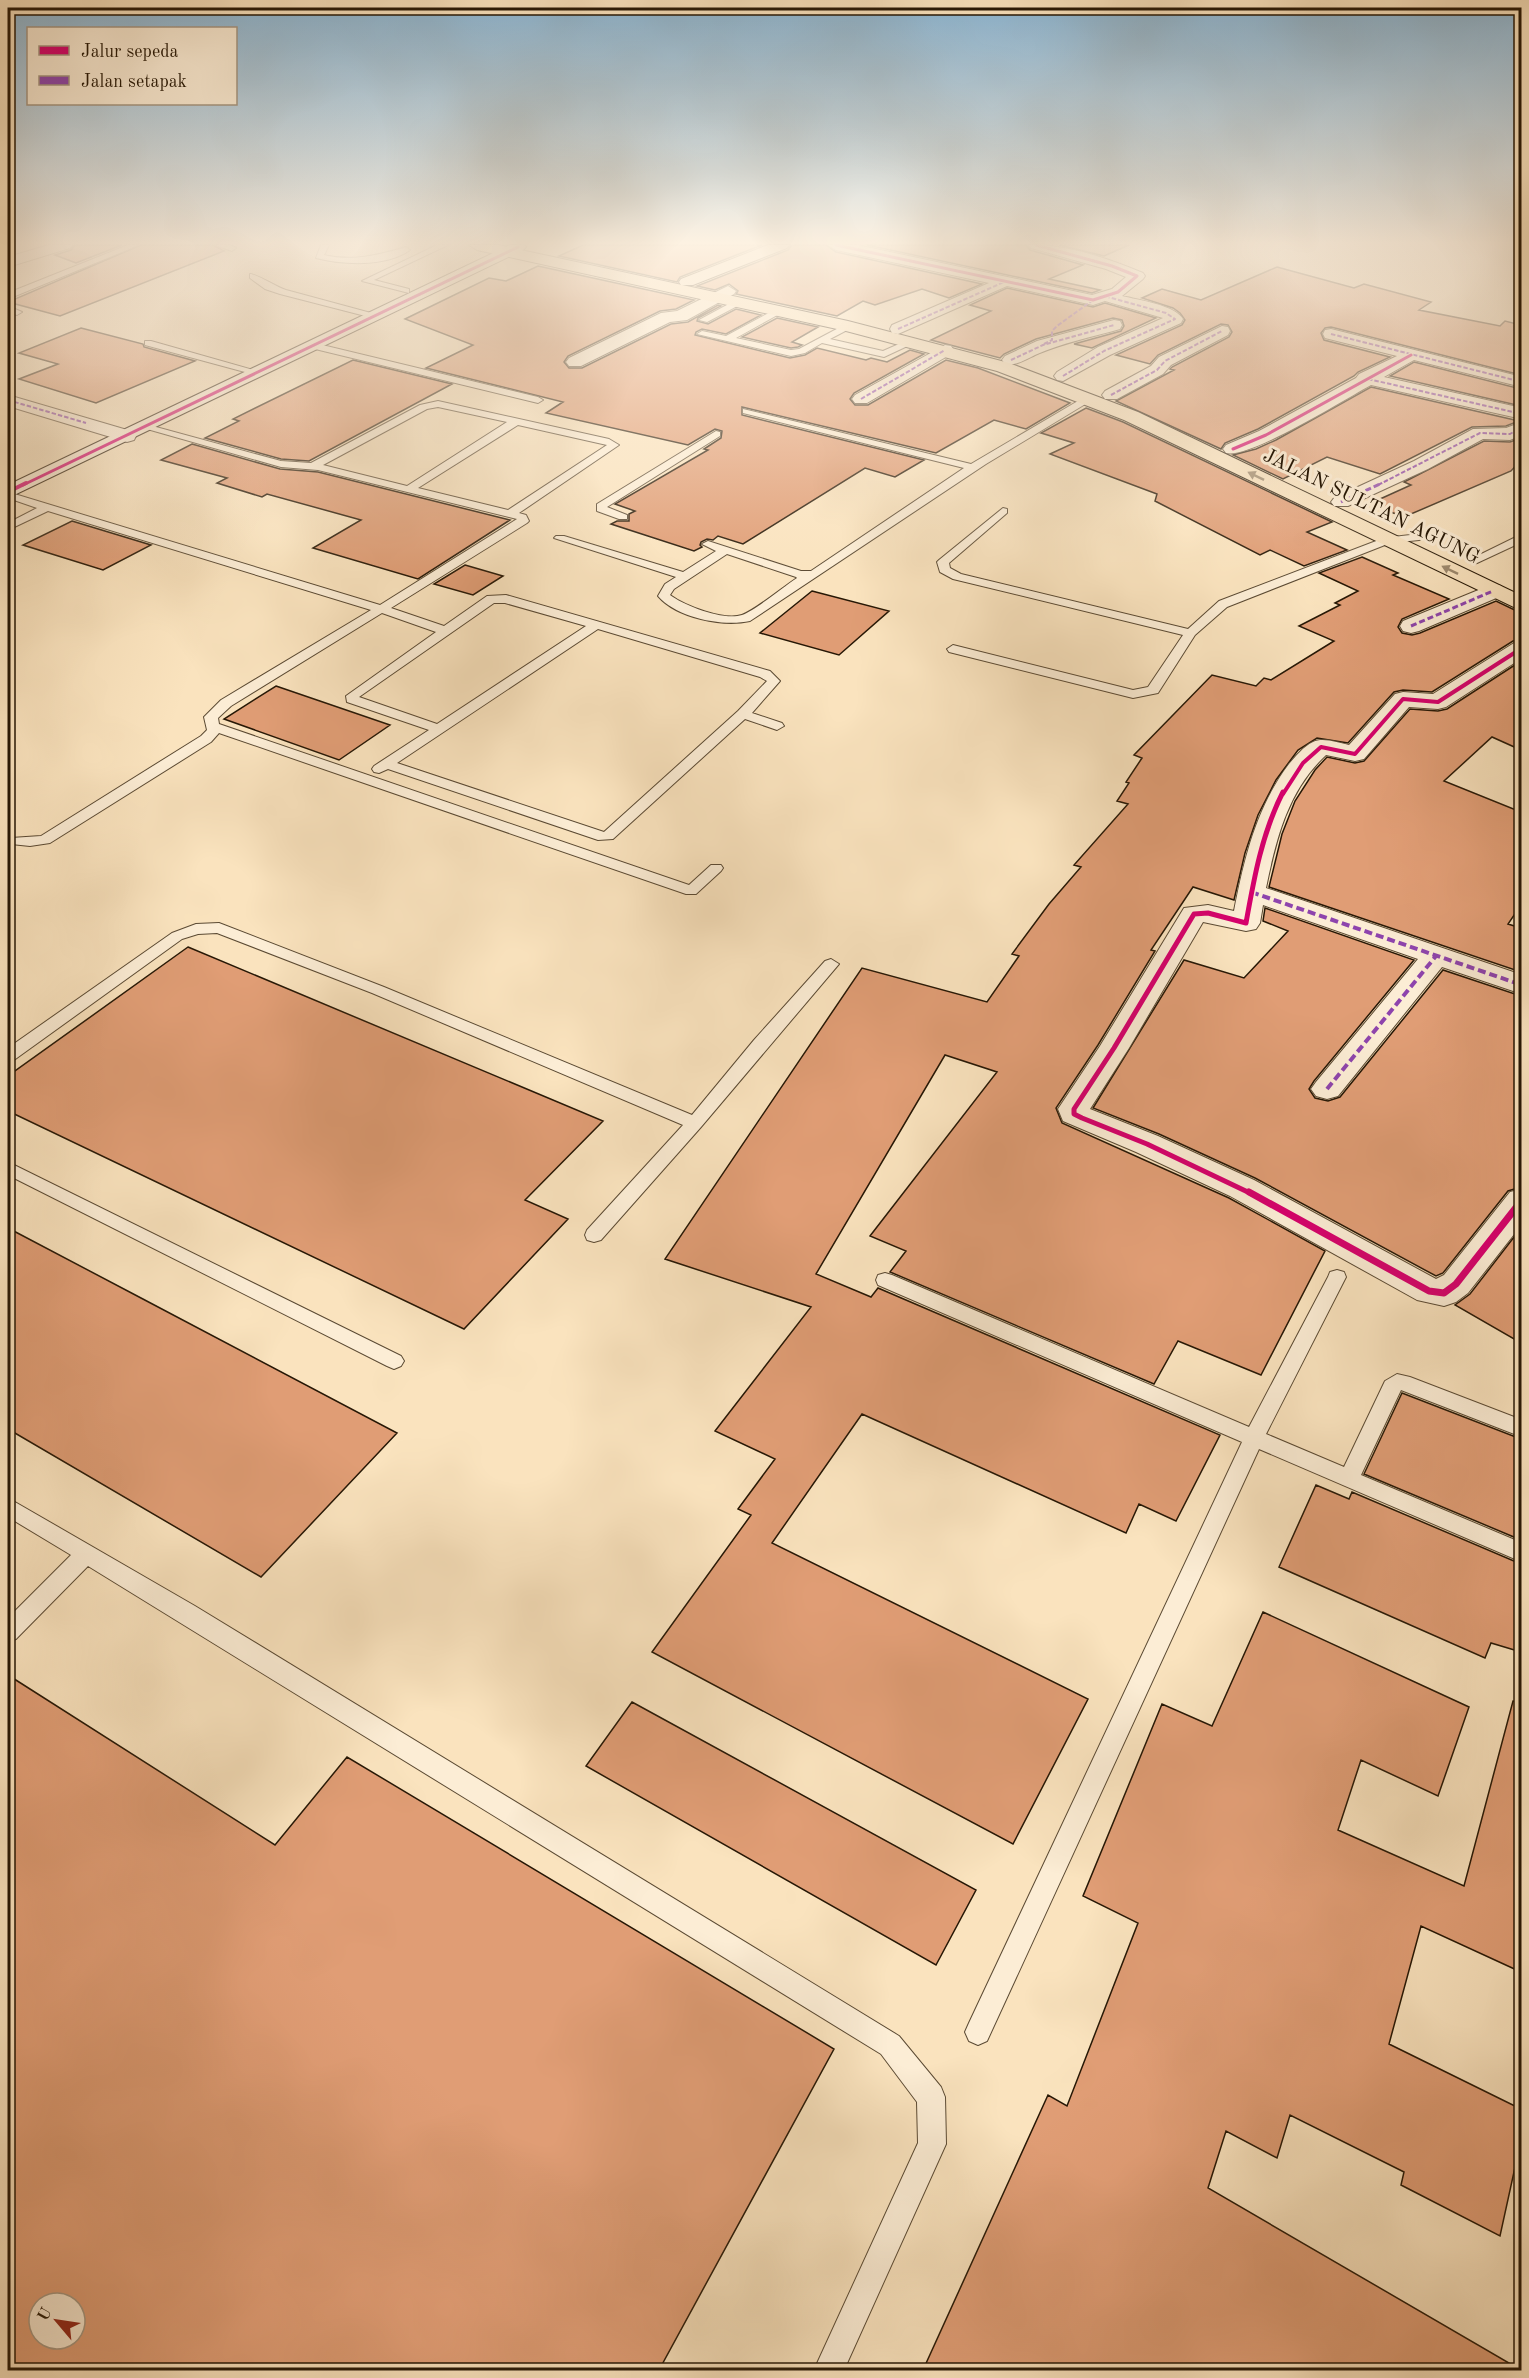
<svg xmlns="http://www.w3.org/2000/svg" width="1529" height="2378" viewBox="0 0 1529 2378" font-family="'Old Standard TT',serif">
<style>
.building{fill:#e09d75;stroke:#261705;stroke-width:1.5;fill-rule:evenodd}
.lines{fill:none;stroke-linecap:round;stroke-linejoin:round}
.lane-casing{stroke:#5b4a33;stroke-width:2}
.street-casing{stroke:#5b4a33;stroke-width:2}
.secondary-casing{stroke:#261705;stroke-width:2}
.highway-casing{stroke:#261705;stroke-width:2}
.lane{fill:#fcedd5;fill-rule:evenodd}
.street{fill:#fcedd5;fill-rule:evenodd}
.secondary{fill:#fcedd5;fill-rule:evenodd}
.highway{fill:#fae3be;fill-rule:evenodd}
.quiet-far2{stroke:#8e44ad;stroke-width:2;stroke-dasharray:4.5 2;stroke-linecap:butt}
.quiet-far1{stroke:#8e44ad;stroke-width:3;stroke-dasharray:6 3;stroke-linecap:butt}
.quiet{stroke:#8e44ad;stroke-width:4;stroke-dasharray:8 4;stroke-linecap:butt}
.cycleway-far3-casing{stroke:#fcedd5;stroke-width:5}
.cycleway-far2-casing{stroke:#fcedd5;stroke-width:6}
.cycleway-far1-casing{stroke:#fcedd5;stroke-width:8}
.cycleway-casing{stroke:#fcedd5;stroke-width:10}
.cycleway-far3{stroke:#d6006c;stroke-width:3}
.cycleway-far2{stroke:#d6006c;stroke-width:4}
.cycleway-far1{stroke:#d6006c;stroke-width:5}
.cycleway{stroke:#d6006c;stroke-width:7}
.oneway{fill:#9b876b}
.labels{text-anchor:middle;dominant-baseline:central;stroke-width:6;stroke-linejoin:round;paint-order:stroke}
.far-street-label{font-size:20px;fill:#261705;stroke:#fcedd5}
</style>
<rect width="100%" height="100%" fill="#fae3be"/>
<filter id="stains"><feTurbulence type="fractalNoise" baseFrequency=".00333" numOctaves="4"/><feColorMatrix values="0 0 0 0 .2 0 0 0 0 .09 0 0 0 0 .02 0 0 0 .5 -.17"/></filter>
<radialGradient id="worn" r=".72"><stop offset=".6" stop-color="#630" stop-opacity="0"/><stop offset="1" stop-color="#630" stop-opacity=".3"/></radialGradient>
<path class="building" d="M 75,245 L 122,245 L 76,263 L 55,255 L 71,250 Z
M 141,245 L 213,245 L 224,251 L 60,316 L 8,302 Z
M 583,245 L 762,245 L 680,277 L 677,282 L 559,256 Z
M 792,245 L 826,245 L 836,252 L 982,284 L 949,298 L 922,289 L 875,305 L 863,301 L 837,316 L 736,294 L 738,291 L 729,284 L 715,290 L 697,286 L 788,250 Z
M 867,245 L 1026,245 L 1030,250 L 1083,265 L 1049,279 L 1100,290 L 1092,293 Z
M 1059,245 L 1129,245 L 1104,256 Z
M 538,266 L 694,300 L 676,309 L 660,311 L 568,356 L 564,362 L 569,368 L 582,368 L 671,324 L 688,322 L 718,305 L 721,306 L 698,318 L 697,321 L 708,324 L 736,309 L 761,315 L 726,334 L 702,329 L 696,332 L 695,335 L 790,358 L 805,355 L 817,348 L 866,360 L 871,358 L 887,362 L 910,350 L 924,354 L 854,393 L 850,399 L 855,405 L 868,405 L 946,360 L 978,368 L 1070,403 L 1026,429 L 994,420 L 936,453 L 742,407 L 742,415 L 924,460 L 895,477 L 865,468 L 743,544 L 718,536 L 713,540 L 707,539 L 701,542 L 700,545 L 702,547 L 694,551 L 611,524 L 617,521 L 629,521 L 629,514 L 635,511 L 615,504 L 708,450 L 704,449 L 721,438 L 722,431 L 715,429 L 688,445 L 546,413 L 563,402 L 426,368 L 473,345 L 405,319 L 489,278 L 506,281 Z
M 1277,267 L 1354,288 L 1364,284 L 1431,302 L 1419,310 L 1500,326 L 1505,321 L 1521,325 L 1521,375 L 1331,327 L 1325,328 L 1321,333 L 1324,340 L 1390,357 L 1358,372 L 1354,376 L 1258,429 L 1225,443 L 1221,449 L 1116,401 L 1174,370 L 1170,369 L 1172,367 L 1229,337 L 1232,332 L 1228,325 L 1221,324 L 1158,355 L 1150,364 L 1116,355 L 1182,325 L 1185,320 L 1180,313 L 1173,308 L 1142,298 L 1162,289 L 1201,300 Z
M 1007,288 L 1093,307 L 1105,303 L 1156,318 L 1092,348 L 1074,344 L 1121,331 L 1124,326 L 1122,320 L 1113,318 L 1036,339 L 1004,354 L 1000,358 L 931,340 L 991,311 L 970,305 Z
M 777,318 L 818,327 L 792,342 L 802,345 L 798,347 L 791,348 L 742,337 Z
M 81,328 L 143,344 L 144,347 L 195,361 L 96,403 L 19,379 L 58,364 L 19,353 Z
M 353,360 L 452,384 L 309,461 L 281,459 L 205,438 L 239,421 L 233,419 Z
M 1414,362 L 1521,389 L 1521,406 L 1390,376 Z
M 1371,387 L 1519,421 L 1506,426 L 1472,427 L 1380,474 L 1327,457 L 1283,479 L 1233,455 L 1256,449 L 1276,440 Z
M 1086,408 L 1123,422 L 1332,522 L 1307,532 L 1347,550 L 1304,566 L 1270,550 L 1260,555 L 1155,501 L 1157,494 L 1050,454 L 1074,443 L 1041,433 Z
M 1521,438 L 1521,460 L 1511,471 L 1404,517 L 1369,504 L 1411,485 L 1404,482 L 1484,441 L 1510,442 Z
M 192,444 L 280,469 L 318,472 L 510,520 L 418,579 L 313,548 L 361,520 L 267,494 L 262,497 L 217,483 L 227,478 L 161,460 Z
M 72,521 L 151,545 L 103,570 L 23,545 Z
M 1362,557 L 1398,573 L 1393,575 L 1449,599 L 1402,619 L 1398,627 L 1402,633 L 1412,635 L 1420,633 L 1496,601 L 1521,613 L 1521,639 L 1513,641 L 1432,692 L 1403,690 L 1394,692 L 1348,743 L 1317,738 L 1298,750 L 1276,780 L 1258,815 L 1245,853 L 1234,900 L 1193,887 L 1151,950 L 1155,951 L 1098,1045 L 1056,1108 L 1062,1123 L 1229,1198 L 1325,1251 L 1261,1375 L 1178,1341 L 1154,1384 L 890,1272 L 906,1251 L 870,1236 L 997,1072 L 945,1055 L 816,1274 L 871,1297 L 878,1288 L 1220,1435 L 1176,1521 L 1139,1504 L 1126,1533 L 862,1414 L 772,1543 L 1088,1699 L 1013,1844 L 652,1652 L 751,1515 L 738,1509 L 775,1459 L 715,1431 L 811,1307 L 665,1259 L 862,968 L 987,1002 L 1019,956 L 1012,954 L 1049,904 L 1081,867 L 1074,865 L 1128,804 L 1117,801 L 1129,783 L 1126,782 L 1142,758 L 1134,755 L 1212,675 L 1256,686 L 1264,678 L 1271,680 L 1334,641 L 1299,626 L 1340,605 L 1335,603 L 1358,591 L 1319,573 Z
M 465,565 L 503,576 L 473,595 L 434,584 Z
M 812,591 L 889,611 L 839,655 L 760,633 Z
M 1521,661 L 1521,750 L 1492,737 L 1444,781 L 1521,812 L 1521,905 L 1508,924 L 1521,928 L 1521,972 L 1269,887 L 1282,834 L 1295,801 L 1315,770 L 1327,757 L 1355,763 L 1364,761 L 1410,709 L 1438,711 L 1447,709 Z
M 276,686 L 390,725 L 339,760 L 224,719 Z
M 1265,908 L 1414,960 L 1314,1081 L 1309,1089 L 1315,1098 L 1328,1101 L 1340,1097 L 1443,970 L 1521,996 L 1521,1187 L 1508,1191 L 1443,1273 L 1436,1276 L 1255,1178 L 1159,1134 L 1093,1108 L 1184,960 L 1244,978 L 1288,931 L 1263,921 Z
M 188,947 L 603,1121 L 525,1200 L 568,1219 L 464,1329 L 8,1111 L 8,1076 Z
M 8,1228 L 141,1298 L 397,1433 L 261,1577 L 8,1429 Z
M 1521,1228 L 1521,1343 L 1455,1305 L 1470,1294 Z
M 1402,1393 L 1521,1439 L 1521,1540 L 1364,1474 Z
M 1316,1485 L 1349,1499 L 1352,1492 L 1521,1564 L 1521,1652 L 1491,1643 L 1485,1658 L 1279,1567 Z
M 1263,1612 L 1469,1707 L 1438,1796 L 1361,1760 L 1338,1830 L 1464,1886 L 1513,1701 L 1521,1702 L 1521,1972 L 1421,1926 L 1389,2044 L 1521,2109 L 1521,2140 L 1500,2236 L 1401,2185 L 1404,2172 L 1290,2115 L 1277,2158 L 1226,2131 L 1208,2188 L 1521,2370 L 923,2370 L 1048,2095 L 1067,2106 L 1138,1923 L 1083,1896 L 1162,1704 L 1212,1726 Z
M 8,1675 L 275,1845 L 347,1757 L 834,2049 L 659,2370 L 8,2370 ZM 39,2303 L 75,2303 L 75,2339 L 39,2339 Z
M 632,1702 L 976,1890 L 936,1965 L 586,1766 Z"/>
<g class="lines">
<defs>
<path id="lane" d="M 128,245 L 139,245 L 8,299 L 8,293 Z
M 215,245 L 230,245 L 236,248 L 232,251 Z
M 321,245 L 329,245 L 324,255 C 352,262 379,255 406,247 L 410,250 C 386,267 344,265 316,258 Z
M 437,245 L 448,245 L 374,280 L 409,289 L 409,293 L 362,281 Z
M 250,274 C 257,274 276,287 286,290 L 382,316 L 377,319 L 280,294 L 265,289 L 250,278 Z
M 738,299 L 742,302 L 741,304 L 707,322 L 699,320 Z
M 8,306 L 22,312 L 17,315 L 8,312 Z
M 778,308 L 781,309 L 781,313 L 736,338 L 791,350 L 799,349 L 848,323 L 853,326 L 851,328 L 830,339 L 883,351 L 908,340 L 916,342 L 884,357 L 822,343 L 805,353 L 791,356 L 697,334 L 702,331 L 726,336 Z
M 145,341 L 151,341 L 264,373 L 256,375 L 145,345 Z
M 314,343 L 538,397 L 543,400 L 538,403 L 311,348 L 309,346 Z
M 1083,398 L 1092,400 L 986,464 L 750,621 C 723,627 677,618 658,596 L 665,584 L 676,577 L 554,538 L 556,536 L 564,536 L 683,572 L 716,551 L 702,544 L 708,541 L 801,571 L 811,571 L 964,468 L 743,413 L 743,409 L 971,464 ZM 727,554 L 796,577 L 797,578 C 783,587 756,610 742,615 C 724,621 685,606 670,595 L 674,589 Z
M 438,401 L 609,439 L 619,445 L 519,513 L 526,515 L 529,521 L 527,523 L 391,608 L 444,626 L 487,596 L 506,595 L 770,671 L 780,681 L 752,713 L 782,723 L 784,726 L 777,730 L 745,719 L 613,839 L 598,840 L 388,769 L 379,773 L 374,772 L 372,769 L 374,766 L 429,730 L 347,702 L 346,696 L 436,632 L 382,613 L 231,706 L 218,718 L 219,724 L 689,885 L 711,865 L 721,865 L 723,868 L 721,871 L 696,894 L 686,894 L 219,733 L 211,742 L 50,843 L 30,846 L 11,844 L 9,841 L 11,838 L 41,836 L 201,736 L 207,730 L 204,717 L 221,700 L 371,610 L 48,511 L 8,530 L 8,523 L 37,508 L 8,498 L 8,492 L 380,605 L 517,519 L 318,470 L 281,467 L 140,427 L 145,424 L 281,461 L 311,463 L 420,405 ZM 438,407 L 507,422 L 407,486 L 323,465 L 427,409 ZM 518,425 L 607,445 L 508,510 L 418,488 ZM 494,603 L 505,603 L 586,626 L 437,724 L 359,697 ZM 598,629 L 760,677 L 767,681 L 738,711 L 604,832 L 397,763 Z
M 716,431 L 720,432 L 720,436 L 607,507 L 627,515 L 627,519 L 619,519 L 597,511 L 597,504 Z
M 1003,508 L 1007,509 L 1007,513 L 949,563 L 950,568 L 961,574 L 1188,629 L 1219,601 L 1384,538 L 1419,534 L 1425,537 L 1419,540 L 1390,543 L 1227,607 L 1195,635 L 1158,693 L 1133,698 L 949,652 L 947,649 L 953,645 L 1133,690 L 1148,687 L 1183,635 L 953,579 L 940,572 L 937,562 L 939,560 Z
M 1522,534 L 1522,542 L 1477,563 L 1473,564 L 1467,561 Z
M 219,923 L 384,987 L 692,1115 L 754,1040 L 825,961 L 831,959 L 839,964 L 701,1127 L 601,1240 L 594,1242 L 587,1240 L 585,1235 L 587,1230 L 683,1125 L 372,993 L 217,933 L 198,934 L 182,939 L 14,1060 L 8,1061 L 8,1048 L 172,933 L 196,924 Z
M 8,1162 L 401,1356 L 404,1361 L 401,1366 L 394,1369 L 387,1366 L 8,1175 Z
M 1337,1270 L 1344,1272 L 1346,1277 L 1266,1434 L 1344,1467 L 1385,1381 L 1397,1374 L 1410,1377 L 1522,1420 L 1522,1437 L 1401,1390 L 1361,1475 L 1522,1543 L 1522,1562 L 1259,1449 L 987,2041 L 978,2045 L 969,2041 L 965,2032 L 969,2023 L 1242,1442 L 878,1285 L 876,1280 L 878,1275 L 885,1273 L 892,1275 L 1249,1427 L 1328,1277 L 1330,1272 Z
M 8,1498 L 195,1606 L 899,2036 L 941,2087 L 945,2097 L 946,2144 L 844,2370 L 814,2370 L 918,2143 L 917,2102 L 881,2054 L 88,1566 L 16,1639 L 8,1642 L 8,1618 L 71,1555 L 8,1517 Z"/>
<path id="street" d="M 49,245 L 73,245 L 70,248 L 8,267 L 8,257 Z
M 828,245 L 857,245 L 1092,295 L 1112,289 L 1126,277 L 1106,269 L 1031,248 L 1028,245 C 1067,244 1107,258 1143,273 L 1145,276 L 1143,279 L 1122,296 C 1138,300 1175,305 1183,319 L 1181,323 L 1110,355 L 1063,381 L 1057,380 L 1054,376 L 1057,372 L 1098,347 L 1163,318 L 1105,301 L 1093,305 L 1007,286 L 898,334 L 892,333 L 890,329 L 892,325 L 989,283 L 836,250 Z
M 728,286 L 736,291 L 734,294 L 687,320 L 670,322 L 581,366 L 569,366 L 566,362 L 569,358 L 661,313 L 677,311 Z
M 1114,320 L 1120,321 L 1122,325 L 1120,329 C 1092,337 1062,343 1035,355 C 1025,360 1016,366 1005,364 L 1002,360 L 1005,356 L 1037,341 Z
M 1222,326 L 1228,327 L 1230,331 L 1228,335 L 1171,365 L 1163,374 L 1117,399 L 1105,399 L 1102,395 L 1105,391 L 1151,366 L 1159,357 Z
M 1331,329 L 1522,377 L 1522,387 L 1414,360 L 1384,377 L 1522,408 L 1522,419 L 1371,385 C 1345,399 1250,459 1226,453 L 1223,449 L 1226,445 L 1259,431 L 1356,378 L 1359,374 L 1397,356 L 1325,338 L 1323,334 L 1325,330 Z
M 945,345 L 951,346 L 954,350 L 951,354 L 867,403 L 855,403 L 852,399 L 855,395 Z
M 8,395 L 134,432 L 136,436 L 134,440 L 127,442 L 8,406 Z
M 1522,422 L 1522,435 L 1510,440 L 1483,439 L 1428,469 L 1348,506 L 1334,506 L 1331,502 L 1334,498 L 1414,461 L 1473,429 L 1506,428 Z
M 1493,584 L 1501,586 L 1504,591 L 1501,596 L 1419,631 L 1411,633 L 1403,631 L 1400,626 L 1403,621 Z
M 1522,641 L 1522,658 L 1446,707 L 1438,709 L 1409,707 L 1364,759 L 1355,761 L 1326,755 C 1288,790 1276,839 1266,888 L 1522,975 L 1522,994 L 1442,967 L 1338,1096 L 1327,1099 L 1316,1096 L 1311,1089 L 1316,1082 L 1418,959 L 1263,905 L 1260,923 L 1256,929 L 1246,931 L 1203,922 L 1129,1048 L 1090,1109 L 1158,1136 L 1254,1180 L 1436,1279 L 1444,1275 L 1510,1192 L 1522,1189 L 1522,1224 L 1468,1293 L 1456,1302 L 1444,1306 L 1417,1300 L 1230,1196 L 1136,1152 L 1063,1121 L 1058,1109 L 1100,1046 L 1184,908 L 1208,905 L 1234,911 C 1244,859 1256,808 1289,764 C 1295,757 1304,746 1313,742 C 1323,737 1339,743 1349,745 L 1395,694 L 1403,692 L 1433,694 L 1514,643 Z"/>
<path id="secondary" d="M 510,245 L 524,245 L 526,247 L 523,250 L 8,498 L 8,485 Z
M 768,245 L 790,245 L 787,248 L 693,285 L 681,285 L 679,282 L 681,279 Z"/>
<path id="highway" d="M 469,245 L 498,245 L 848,321 L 1009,363 L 1138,412 L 1522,596 L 1522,611 L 1124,420 L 997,371 L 846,331 L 477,250 Z"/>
</defs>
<use href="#lane" class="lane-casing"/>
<use href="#street" class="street-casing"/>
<use href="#secondary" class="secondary-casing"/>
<use href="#highway" class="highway-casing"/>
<use href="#lane" class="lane"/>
<use href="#street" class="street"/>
<use href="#secondary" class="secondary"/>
<use href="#highway" class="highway"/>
<path class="quiet-far2" d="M 898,329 L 1004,282
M 1331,334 L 1522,382
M 1044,344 L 1052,340 L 1052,331 L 1057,326 L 1093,300
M 1011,360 L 1043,345 L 1114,325
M 1063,376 L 1104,351 L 1175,319 L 1166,313 L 1108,297
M 1368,379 L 1522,414
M 1111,395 L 1157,370 L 1165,361 L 1222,331
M 861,399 L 945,350
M 8,400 L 86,423
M 1378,485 L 1480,433 L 1510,434 L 1522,427"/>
<path class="quiet-far1" d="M 1341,502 L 1382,483
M 1411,626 L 1493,591"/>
<path class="quiet" d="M 1251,892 L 1522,985
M 1327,1089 L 1436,956"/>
<defs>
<path id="cycleway-far3" d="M 836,245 L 1093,300 L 1118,292 L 1137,276 L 1112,266 L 1036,245
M 1233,449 L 1266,435 L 1411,355
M 23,485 L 518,247"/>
<path id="cycleway-far2" d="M 8,492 L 26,483
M 1283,794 L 1303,763 L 1321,747 L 1355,754 L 1403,699 L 1438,702 L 1522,648"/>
<path id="cycleway-far1" d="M 1252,1194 L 1147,1144 L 1082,1118 L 1074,1114 L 1074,1109 L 1114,1048 L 1194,914 L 1208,913 L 1246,923 C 1254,878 1262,833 1283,792"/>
<path id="cycleway" d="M 1249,1192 L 1429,1291 L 1444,1293 L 1456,1284 L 1522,1200"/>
</defs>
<use href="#cycleway-far3" class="cycleway-far3-casing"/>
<use href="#cycleway-far2" class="cycleway-far2-casing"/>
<use href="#cycleway-far1" class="cycleway-far1-casing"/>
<use href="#cycleway" class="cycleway-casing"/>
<use href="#cycleway-far3" class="cycleway-far3"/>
<use href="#cycleway-far2" class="cycleway-far2"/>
<use href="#cycleway-far1" class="cycleway-far1"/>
<use href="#cycleway" class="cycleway"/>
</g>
<defs><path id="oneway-solid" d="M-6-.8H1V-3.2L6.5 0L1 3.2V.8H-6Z" transform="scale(1.5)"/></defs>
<g class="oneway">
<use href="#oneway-solid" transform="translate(1256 476) rotate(-154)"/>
<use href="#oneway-solid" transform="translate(1450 570) rotate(-154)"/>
</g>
<linearGradient id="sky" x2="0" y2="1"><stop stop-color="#8bb7d6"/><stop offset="0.42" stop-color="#fdf2e2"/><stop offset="1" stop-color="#fdf2e2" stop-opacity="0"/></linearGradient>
<rect width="1529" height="578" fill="url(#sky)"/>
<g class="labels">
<g class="far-street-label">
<text transform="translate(1371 507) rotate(26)">JALAN SULTAN AGUNG</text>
</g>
</g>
<rect width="1529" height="2378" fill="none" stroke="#fae3be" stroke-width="30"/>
<rect x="9" y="9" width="1511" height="2360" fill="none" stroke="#261705" stroke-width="3"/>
<rect x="15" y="15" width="1499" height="2348" fill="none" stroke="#261705" stroke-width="1.5"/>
<rect x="27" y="27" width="210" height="78" fill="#fcedd5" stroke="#a69782" stroke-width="1.5"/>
<rect x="39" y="46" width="30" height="9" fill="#d6006c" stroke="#a69782" stroke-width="1.5"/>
<text x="81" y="57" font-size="18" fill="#261705">Jalur sepeda</text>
<rect x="39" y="76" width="30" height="9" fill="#8e44ad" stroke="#a69782" stroke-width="1.5"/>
<text x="81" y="87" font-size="18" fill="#261705">Jalan setapak</text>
<g transform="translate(57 2321) rotate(299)"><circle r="28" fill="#fcedd5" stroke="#a69782" stroke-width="1.5"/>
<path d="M0-4.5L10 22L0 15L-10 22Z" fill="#8f2418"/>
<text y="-9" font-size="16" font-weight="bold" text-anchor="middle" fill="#261705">U</text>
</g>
<rect width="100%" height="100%" filter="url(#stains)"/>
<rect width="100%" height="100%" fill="url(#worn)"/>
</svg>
